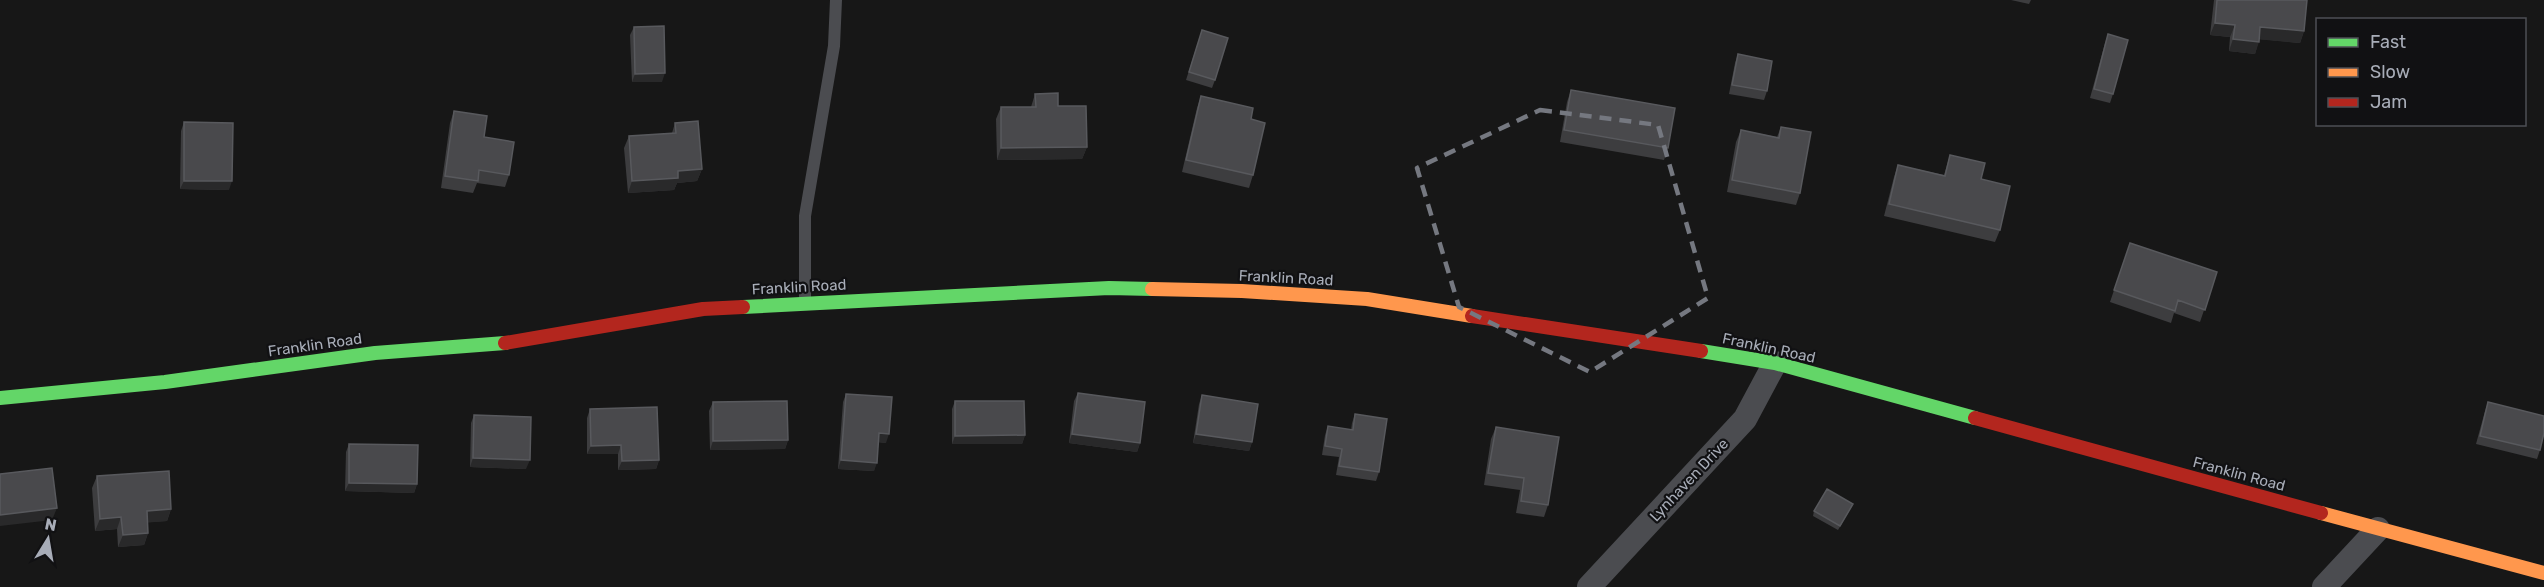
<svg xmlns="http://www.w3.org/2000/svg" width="2544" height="587" viewBox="0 0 2544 587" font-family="Rubik,sans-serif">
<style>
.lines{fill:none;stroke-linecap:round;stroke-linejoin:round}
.lane{stroke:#4b4c50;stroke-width:12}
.street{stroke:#4b4c50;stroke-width:24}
.fast{stroke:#63d668;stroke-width:14}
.slow{stroke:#ff974d;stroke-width:14}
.jam{stroke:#b3261e;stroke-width:14}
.wall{fill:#3d3d3f}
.shaded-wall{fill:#29292a}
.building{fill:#49494c;stroke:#58595d;stroke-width:1.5}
.marked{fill:none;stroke:#757880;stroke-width:4.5;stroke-dasharray:12 8;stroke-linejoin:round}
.labels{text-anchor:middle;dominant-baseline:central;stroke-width:4.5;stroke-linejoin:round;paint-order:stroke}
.street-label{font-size:15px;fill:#a8adb8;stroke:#111113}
</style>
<rect width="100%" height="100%" fill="#171717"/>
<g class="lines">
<path class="lane" d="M 805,302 L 805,216 L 834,46 L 836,0"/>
<path class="street" d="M 1589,587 L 1745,419 L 1775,363
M 2324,587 L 2378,529"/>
<path class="fast" d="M 743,307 L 1109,288 L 1152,289
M 1701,351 L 1775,363 L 1975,418
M 0,398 L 165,382 L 375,353 L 505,343"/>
<path class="slow" d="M 1152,289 L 1242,291 L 1367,299 L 1472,316
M 2321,513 L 2544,573"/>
<path class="jam" d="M 1472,316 L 1701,351
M 505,343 L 703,309 L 743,307
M 1975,418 L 2321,513"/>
</g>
<path class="wall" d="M 2011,0 L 2031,0 L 2029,4 Z
M 2214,0 L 2307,0 L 2304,31 L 2300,43 L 2259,39 L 2255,54 L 2229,51 L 2230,37 L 2210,35 Z
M 634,27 L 662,82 L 632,82 L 630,35 Z
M 2108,34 L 2113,94 L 2110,103 L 2090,98 L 2105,43 Z
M 1199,39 L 1215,80 L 1212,88 L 1186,80 Z
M 1738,54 L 1767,91 L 1764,100 L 1729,94 L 1735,63 Z
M 1571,90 L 1668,148 L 1664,160 L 1560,142 L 1567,102 Z
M 1035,94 L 1058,106 L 1087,147 L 1082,159 L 997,160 L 996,119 L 1001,107 L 1031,107 Z
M 1201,96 L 1251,119 L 1253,175 L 1249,188 L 1182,172 L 1197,108 Z
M 454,111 L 484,137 L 509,175 L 505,187 L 477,183 L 473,193 L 441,188 L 450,123 Z
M 184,122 L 229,190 L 180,189 L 181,131 Z
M 675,123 L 702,169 L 697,181 L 677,183 L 674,190 L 628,193 L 624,148 L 629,136 L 672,133 Z
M 1781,127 L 1800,193 L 1796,205 L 1727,192 L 1736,142 L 1741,130 L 1777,137 Z
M 1950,155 L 1981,179 L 2000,230 L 1995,242 L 1884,216 L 1894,177 L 1898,165 L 1944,175 Z
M 2130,243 L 2217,272 L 2200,322 L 2174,313 L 2171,323 L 2110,302 Z
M 1078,393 L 1140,443 L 1137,452 L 1069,443 L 1074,401 Z
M 846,394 L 886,443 L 878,442 L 874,471 L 838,469 L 843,402 Z
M 1202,395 L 1252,442 L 1249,451 L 1193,443 L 1199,404 Z
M 955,401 L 1025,435 L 1022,444 L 952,444 L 952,409 Z
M 713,402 L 788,440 L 785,449 L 710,450 L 709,411 Z
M 2488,402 L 2540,450 L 2537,459 L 2476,444 L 2485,411 Z
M 590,409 L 659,460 L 656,469 L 618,470 L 618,454 L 587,454 L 587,418 Z
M 1355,414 L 1379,472 L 1376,481 L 1336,475 L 1339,457 L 1322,455 L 1325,435 L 1328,426 L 1351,430 L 1352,423 Z
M 474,415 L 526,469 L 470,467 L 471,423 Z
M 1496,427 L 1548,505 L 1544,517 L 1516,513 L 1520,490 L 1484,485 L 1491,439 Z
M 349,444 L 417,484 L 414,493 L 345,491 L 346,452 Z
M 97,476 L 171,509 L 167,521 L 148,522 L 148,533 L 144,545 L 118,547 L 117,529 L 95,531 L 92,488 Z
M 1851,508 L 1838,530 L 1813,516 L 1814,511 Z"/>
<path class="shaded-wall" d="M 2215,23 L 2235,25 L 2230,37 L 2210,35 Z
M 2260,27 L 2304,31 L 2300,43 L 2256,39 Z
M 2233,39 L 2259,42 L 2255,54 L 2229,51 Z
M 665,73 L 662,82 L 632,82 L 635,74 Z
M 1087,147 L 1082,159 L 997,160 L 1001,148 Z
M 702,169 L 697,181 L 677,183 L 674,190 L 628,193 L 632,181 L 678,171 Z
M 184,181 L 232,181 L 229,190 L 180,189 Z
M 879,433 L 889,434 L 886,443 L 876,442 Z
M 1072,434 L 1140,443 L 1137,452 L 1069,443 Z
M 1196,434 L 1252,442 L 1249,451 L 1193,443 Z
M 1025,435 L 1022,444 L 952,444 L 955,436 Z
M 788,440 L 785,449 L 710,450 L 713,441 Z
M 621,445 L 618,454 L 587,454 L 591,446 Z
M 473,458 L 530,460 L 526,469 L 470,467 Z
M 659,460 L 656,469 L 618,470 L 622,461 Z
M 841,460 L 877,463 L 874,471 L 838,469 Z
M 349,483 L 417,484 L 414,493 L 345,491 Z
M 57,508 L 52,520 L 0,526 L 0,515 Z
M 171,509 L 167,521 L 143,523 L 147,511 Z
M 121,517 L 117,529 L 95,531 L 100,519 Z
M 148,533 L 144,545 L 118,547 L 123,535 Z"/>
<path class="building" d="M 2217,0 L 2307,0 L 2304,31 L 2260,27 L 2259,42 L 2233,39 L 2235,25 L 2215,23 Z
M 664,26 L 665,73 L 635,74 L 634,27 Z
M 1202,30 L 1228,38 L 1215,80 L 1189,72 Z
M 2108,34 L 2128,40 L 2113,94 L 2094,89 Z
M 1738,54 L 1772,61 L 1767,91 L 1732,85 Z
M 1571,90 L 1675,108 L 1668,148 L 1564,130 Z
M 1058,93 L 1058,106 L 1086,106 L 1087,147 L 1001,148 L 1001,107 L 1036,107 L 1035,94 Z
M 1201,96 L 1253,108 L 1251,119 L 1265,123 L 1253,175 L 1186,160 Z
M 454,111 L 487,116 L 484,137 L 514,142 L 509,175 L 479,170 L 478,181 L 445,176 Z
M 698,121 L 702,169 L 678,171 L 678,178 L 632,181 L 629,136 L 676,133 L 675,123 Z
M 184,122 L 233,123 L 232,181 L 184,181 Z
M 1781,127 L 1811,132 L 1800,193 L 1732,180 L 1741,130 L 1779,138 Z
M 1950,155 L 1985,163 L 1981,179 L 2010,186 L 2000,230 L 1889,204 L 1898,165 L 1945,176 Z
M 2130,243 L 2217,272 L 2205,310 L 2178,300 L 2175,311 L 2114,290 Z
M 1078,393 L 1145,402 L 1140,443 L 1072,434 Z
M 846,394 L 892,397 L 889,434 L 879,433 L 877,463 L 841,460 Z
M 1202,395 L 1258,404 L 1252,442 L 1196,434 Z
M 787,401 L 788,440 L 713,441 L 713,402 Z
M 955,401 L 1024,401 L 1025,435 L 955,436 Z
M 2488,402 L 2544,416 L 2544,433 L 2540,450 L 2480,436 Z
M 657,407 L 659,460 L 622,461 L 621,445 L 591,446 L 590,409 Z
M 1355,414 L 1387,419 L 1379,472 L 1339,466 L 1342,449 L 1325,446 L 1328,426 L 1353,430 Z
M 474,415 L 531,417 L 530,460 L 473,458 Z
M 1496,427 L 1559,437 L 1548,505 L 1521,501 L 1524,478 L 1488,473 Z
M 349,444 L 418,445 L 417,484 L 349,483 Z
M 52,468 L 57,508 L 0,515 L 0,474 Z
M 169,471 L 171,509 L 147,511 L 148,533 L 123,535 L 121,517 L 100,519 L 97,476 Z
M 1827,489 L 1853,504 L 1840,526 L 1814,511 Z"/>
<path class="marked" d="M 1540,110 L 1658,125 L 1708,298 L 1590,372 L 1459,307 L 1417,168 Z"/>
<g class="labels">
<g class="street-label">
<text transform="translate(1286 278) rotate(3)">Franklin Road</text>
<text transform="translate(799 287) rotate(-3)">Franklin Road</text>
<text transform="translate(315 345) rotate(-8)">Franklin Road</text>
<text transform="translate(1769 348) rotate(12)">Franklin Road</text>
<text transform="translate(2239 474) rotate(15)">Franklin Road</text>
<text transform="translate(1689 480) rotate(-47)">Lynhaven Drive</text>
</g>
</g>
<rect x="2316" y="18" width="210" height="108" fill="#111113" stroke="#4d4f55" stroke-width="1.5"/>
<rect x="2328" y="38" width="30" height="9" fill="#63d668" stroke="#4d4f55" stroke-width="1.5"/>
<text x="2370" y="48" font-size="18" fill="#a8adb8">Fast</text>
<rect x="2328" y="68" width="30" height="9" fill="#ff974d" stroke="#4d4f55" stroke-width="1.5"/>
<text x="2370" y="78" font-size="18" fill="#a8adb8">Slow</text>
<rect x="2328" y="98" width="30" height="9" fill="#b3261e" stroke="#4d4f55" stroke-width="1.5"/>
<text x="2370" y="108" font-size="18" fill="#a8adb8">Jam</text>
<g transform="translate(48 539) rotate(11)" stroke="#111113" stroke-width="4.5" paint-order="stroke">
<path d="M0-4.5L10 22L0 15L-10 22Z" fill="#a8adb8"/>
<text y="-9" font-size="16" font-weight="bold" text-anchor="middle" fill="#a8adb8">N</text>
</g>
</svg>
